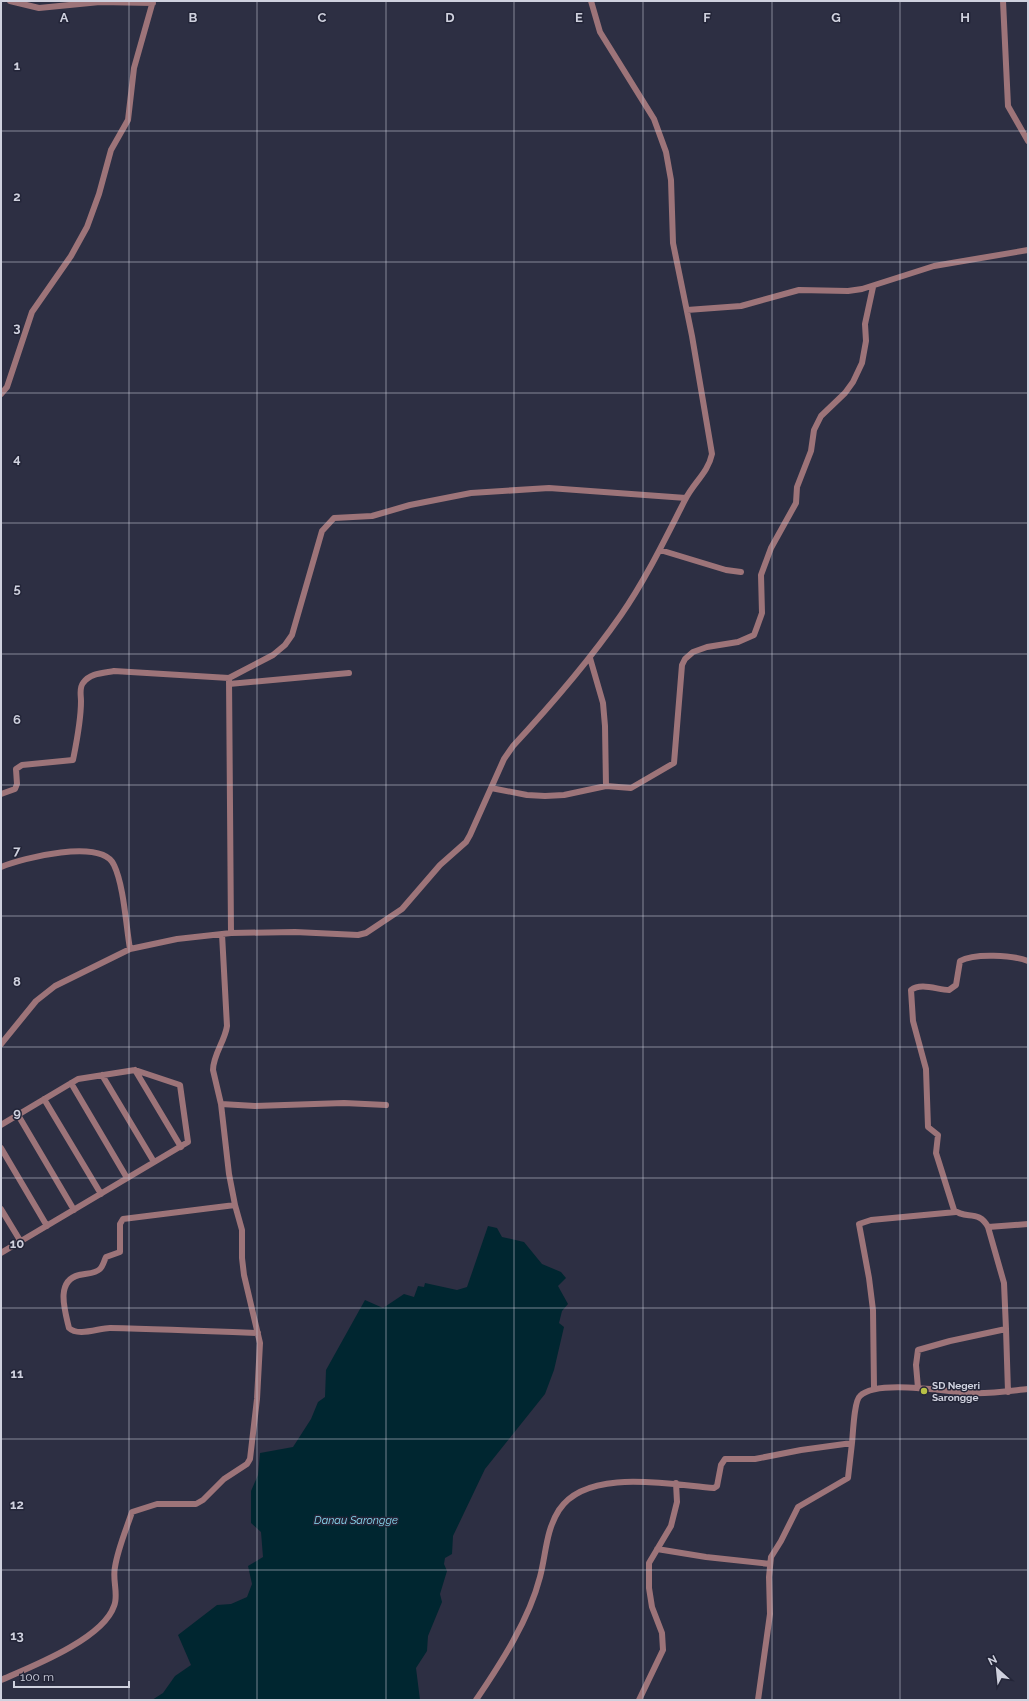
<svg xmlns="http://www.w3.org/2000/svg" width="1029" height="1701" viewBox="0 0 1029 1701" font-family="Raleway,sans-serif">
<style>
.water{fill:#002630}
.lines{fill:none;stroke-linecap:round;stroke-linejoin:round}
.minor{stroke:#9d7479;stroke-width:6}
.grid{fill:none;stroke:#cfd1de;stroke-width:1;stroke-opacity:0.55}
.poi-dot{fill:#b8c146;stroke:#232538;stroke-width:1.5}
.labels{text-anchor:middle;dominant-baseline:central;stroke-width:3;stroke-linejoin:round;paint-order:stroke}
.poi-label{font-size:10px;font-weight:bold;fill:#cfd1de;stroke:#232538;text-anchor:start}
.water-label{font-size:11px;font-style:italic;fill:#8addf4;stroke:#232538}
.grid-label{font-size:13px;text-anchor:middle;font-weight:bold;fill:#cfd1de;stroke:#232538;stroke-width:3;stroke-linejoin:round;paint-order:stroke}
</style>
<rect width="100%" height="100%" fill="#2d2f43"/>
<path class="water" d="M 488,1226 L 497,1228 L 502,1237 L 524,1242 L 542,1264 L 561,1272 L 566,1278 L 558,1286 L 568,1304 L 562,1311 L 559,1323 L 564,1327 L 554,1370 L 545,1394 L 485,1469 L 453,1536 L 452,1554 L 445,1558 L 444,1564 L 447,1571 L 440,1594 L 442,1602 L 428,1636 L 427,1651 L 416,1668 L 420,1700 L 152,1700 L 163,1693 L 175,1676 L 191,1665 L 178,1635 L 217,1605 L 231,1604 L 247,1597 L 252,1584 L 248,1566 L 263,1557 L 261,1532 L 251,1523 L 251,1491 L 258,1475 L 260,1453 L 293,1447 L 311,1419 L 318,1402 L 325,1397 L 326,1370 L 365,1300 L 383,1308 L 404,1294 L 414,1297 L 418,1286 L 424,1287 L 425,1283 L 457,1290 L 467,1287 Z"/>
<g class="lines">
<path class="minor" d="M 10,1 L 39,8 L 100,2 L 153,3
M 1003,1 L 1008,106 L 1028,141
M 687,310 L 741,306 L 799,290 L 848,291 L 862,289 L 934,266 L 1028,250
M 1,394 L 7,387 L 32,312 L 71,256 L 87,227 L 99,194 L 111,150 L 128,120 L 134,68 L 153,1
M 660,550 L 726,570 L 741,572
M 590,658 L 603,703 L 605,726 L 606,786
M 229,678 L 231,933
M 229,684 L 349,673
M 491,788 L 527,795 L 545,796 L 564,795 L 606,786 L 631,788 L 674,763 L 682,665 L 685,659 L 693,652 L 707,647 L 738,642 L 754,635 L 757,627 L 762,613 L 761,575 L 771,548 L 796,503 L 797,487 L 811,451 L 814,430 L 821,416 L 845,393 L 853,382 L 862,363 L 866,341 L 865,324 L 873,287
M 1,794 L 15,789 L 17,784 L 16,769 L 22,765 L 73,760 C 77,740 81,721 81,701 C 81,695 79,688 83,683 C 90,673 103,673 114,671 L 229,678 L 273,655 L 285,645 L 292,635 L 322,531 L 334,518 L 372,516 L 410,505 L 471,493 L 549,488 L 686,498
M 1,867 C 22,858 102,838 114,865 C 124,886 126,926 130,949
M 222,934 L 227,1026 C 225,1041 213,1055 213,1070 L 221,1104 L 255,1106 L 344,1103 L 386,1105
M 1,1044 L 36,1001 L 55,986 L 130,949 L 177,939 L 231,933 L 295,932 L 358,935 L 366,933 L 402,909 L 440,865 L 466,842 L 470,835 L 504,759 L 513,746 C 552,704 589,661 621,615 C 646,579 665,539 685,500 C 693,483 708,473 712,454 L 692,336 L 673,243 L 671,180 L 666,152 L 654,119 L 600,32 L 591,1
M 135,1070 L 181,1147
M 102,1075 L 154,1162
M 71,1083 L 127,1178
M 44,1099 L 101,1194
M 18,1115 L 74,1210
M 1,1125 L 78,1079 L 135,1070 L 180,1085 L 188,1142 L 1,1253
M 1,1148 L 47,1226
M 235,1205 L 123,1219 L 120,1224 L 120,1252 L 106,1257 C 104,1261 103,1266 100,1269 C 95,1274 86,1273 79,1275 C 55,1281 65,1311 69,1328 C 78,1337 99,1328 110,1328 C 160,1329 209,1331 258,1333
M 1,1209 L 21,1242
M 988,1227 L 1028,1224
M 1006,1329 L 1008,1392
M 874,1388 L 873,1310 L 869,1278 L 859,1224 L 871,1220 L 956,1212
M 918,1388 L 916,1365 L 918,1350 L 950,1341 L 1006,1329 L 1004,1283 L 988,1227 C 979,1209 965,1220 954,1210 L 936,1153 L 938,1135 L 928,1127 L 926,1069 L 913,1021 L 911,990 C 921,982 938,990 949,990 L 956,985 L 960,961 C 974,953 1013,955 1028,961
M 657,1549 L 706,1557 L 770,1564
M 1,1680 C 31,1667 103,1639 114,1606 C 119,1595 112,1580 115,1567 C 118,1548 126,1530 132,1512 L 157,1504 L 196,1504 L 203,1500 L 224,1479 L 247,1464 L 250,1459 L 257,1399 L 260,1343 L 244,1275 L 242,1258 L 242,1230 L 235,1205 L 229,1174 L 221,1104
M 476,1700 C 501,1663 529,1620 540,1577 C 546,1554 546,1530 559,1510 C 587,1467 672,1485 714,1488 L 717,1486 L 721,1465 L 725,1459 L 755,1459 L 801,1450 L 852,1443 C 853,1434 854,1401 860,1396 C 877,1379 947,1392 970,1393 C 990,1394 1009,1391 1028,1389
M 639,1700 L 663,1650 L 662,1633 L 652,1607 L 649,1588 L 649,1563 L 671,1526 L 677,1502 L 676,1483
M 758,1700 L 770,1614 L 769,1577 L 771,1557 L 781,1541 L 798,1507 L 848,1478 L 852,1443"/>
</g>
<path class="grid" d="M 129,1 L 129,1700M 257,1 L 257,1700M 386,1 L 386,1700M 514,1 L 514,1700M 643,1 L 643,1700M 772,1 L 772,1700M 900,1 L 900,1700M 1,131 L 1028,131M 1,262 L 1028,262M 1,393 L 1028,393M 1,523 L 1028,523M 1,654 L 1028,654M 1,785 L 1028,785M 1,916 L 1028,916M 1,1047 L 1028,1047M 1,1178 L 1028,1178M 1,1308 L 1028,1308M 1,1439 L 1028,1439M 1,1570 L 1028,1570"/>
<circle class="poi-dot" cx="924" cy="1391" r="4"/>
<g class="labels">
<g class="poi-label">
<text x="932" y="1385">SD Negeri<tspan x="932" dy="12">Sarongge</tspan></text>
</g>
<g class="water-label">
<text x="356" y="1520">Danau Sarongge</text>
</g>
</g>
<g class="grid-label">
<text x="64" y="22">A</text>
<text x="193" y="22">B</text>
<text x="322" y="22">C</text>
<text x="450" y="22">D</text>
<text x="579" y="22">E</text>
<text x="707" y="22">F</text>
<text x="836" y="22">G</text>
<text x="965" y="22">H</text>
<text x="17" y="70">1</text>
<text x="17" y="201">2</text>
<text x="17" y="332">3</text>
<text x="17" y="463">4</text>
<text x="17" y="593">5</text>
<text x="17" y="724">6</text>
<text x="17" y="855">7</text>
<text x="17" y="986">8</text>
<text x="17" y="1117">9</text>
<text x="17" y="1248">10</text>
<text x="17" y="1378">11</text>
<text x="17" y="1509">12</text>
<text x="17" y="1640">13</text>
</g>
<rect width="1029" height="1701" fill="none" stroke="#cfd1de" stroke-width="4"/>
<g transform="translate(997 1669) rotate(333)" stroke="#232538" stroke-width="3" paint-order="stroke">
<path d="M0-3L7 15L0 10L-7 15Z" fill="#cfd1de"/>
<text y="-6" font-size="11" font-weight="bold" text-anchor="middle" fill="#cfd1de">N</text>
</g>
<path d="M14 1681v6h115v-6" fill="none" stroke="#cfd1de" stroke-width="2"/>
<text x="20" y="1681" font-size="12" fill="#cfd1de" stroke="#232538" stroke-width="3" paint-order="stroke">100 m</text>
</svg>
